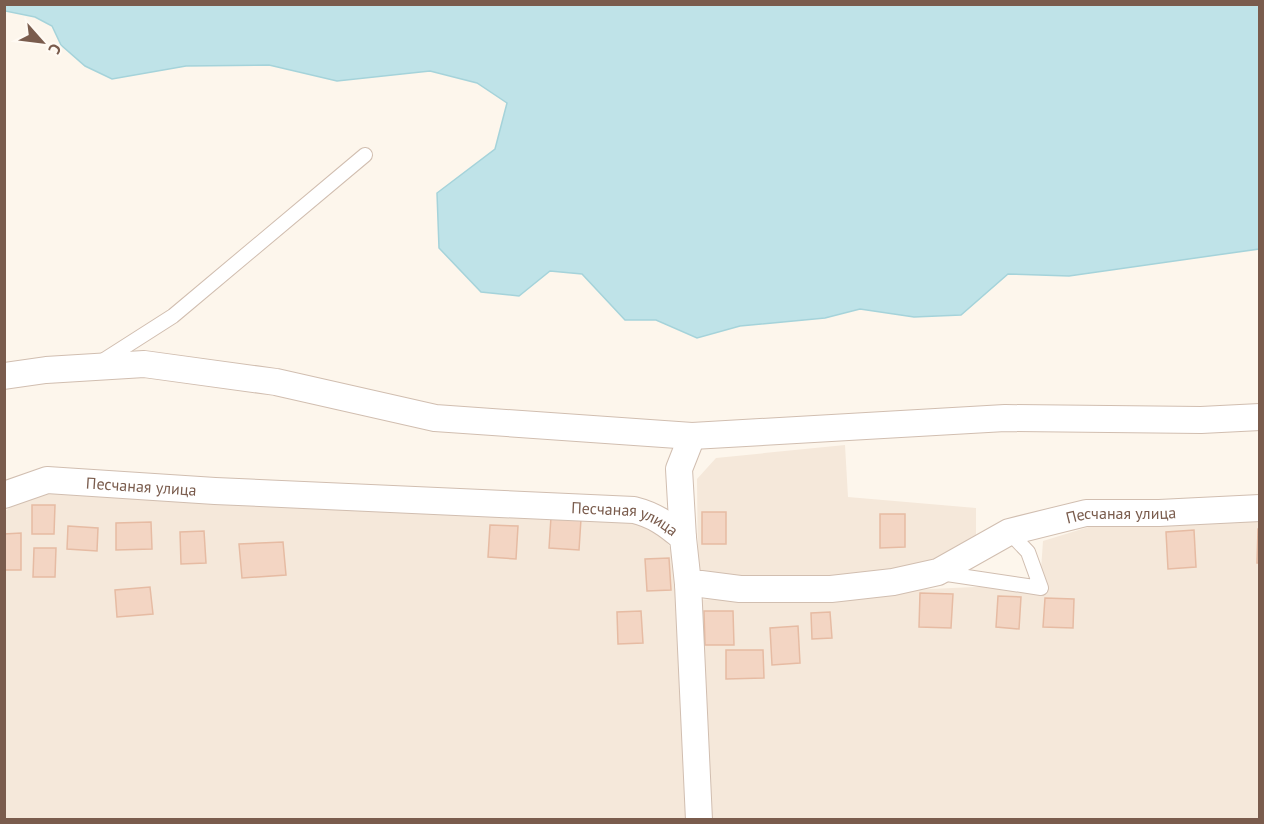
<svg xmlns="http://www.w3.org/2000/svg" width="1264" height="824" viewBox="0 0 1264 824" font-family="'PT Sans',sans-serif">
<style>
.residential{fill:#f5e8da}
.water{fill:#bfe3e8;stroke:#a5d3da;stroke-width:1.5}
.building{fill:#f3d5c3;stroke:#e6bba3;stroke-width:1.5}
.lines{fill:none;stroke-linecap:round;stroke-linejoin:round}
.service-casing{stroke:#d1beb0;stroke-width:16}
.minor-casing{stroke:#d1beb0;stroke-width:28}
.service{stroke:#fff;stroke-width:14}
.minor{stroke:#fff;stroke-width:26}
.labels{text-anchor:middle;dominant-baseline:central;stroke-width:6;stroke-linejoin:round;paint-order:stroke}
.street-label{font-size:16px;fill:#7a5c4d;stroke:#fffaf3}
</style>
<rect width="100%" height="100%" fill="#fdf6ec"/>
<path class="residential" d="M 845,445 L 848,497 L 976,508 L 976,542 L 935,569 L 846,581 L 698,573 L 697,479 L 716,458 Z
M 52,491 L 627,517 L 660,534 L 674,552 L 687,819 L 5,820 L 4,512 L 15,504 Z
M 1259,520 L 1259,819 L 706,819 L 694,600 L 1040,584 L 1043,541 L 1095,525 Z"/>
<path class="water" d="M 5,4 L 1259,5 L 1259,249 L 1069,276 L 1008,274 L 961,315 L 914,317 L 860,309 L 825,318 L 740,326 L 697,338 L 656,320 L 625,320 L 582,274 L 550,271 L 519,296 L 481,292 L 439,248 L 437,193 L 495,149 L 507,103 L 477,83 L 430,71 L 337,81 L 269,65 L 186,66 L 112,79 L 85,66 L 61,45 L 52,26 L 35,17 L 5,11 Z"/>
<path class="building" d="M 32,505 L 55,505 L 54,534 L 32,534 Z
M 702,512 L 726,512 L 726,544 L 702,544 Z
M 880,514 L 905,514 L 905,547 L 880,548 Z
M 551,517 L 581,519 L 579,550 L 549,548 Z
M 151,522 L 152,549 L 116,550 L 116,523 Z
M 490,525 L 518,526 L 516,559 L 488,557 Z
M 68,526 L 98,528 L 97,551 L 67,549 Z
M 1258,529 L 1260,529 L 1260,563 L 1257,563 Z
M 1194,530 L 1196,567 L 1168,569 L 1166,532 Z
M 204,531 L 206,563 L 181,564 L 180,532 Z
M 21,533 L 21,570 L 4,570 L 4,534 Z
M 283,542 L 286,575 L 242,578 L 239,544 Z
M 34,548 L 56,548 L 55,577 L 33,577 Z
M 669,558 L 671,590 L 647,591 L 645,559 Z
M 150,587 L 153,614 L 117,617 L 115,590 Z
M 920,593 L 953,594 L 951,628 L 919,627 Z
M 998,596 L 1021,597 L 1019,629 L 996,627 Z
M 1045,598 L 1074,599 L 1073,628 L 1043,627 Z
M 641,611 L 643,643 L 618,644 L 617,612 Z
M 704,611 L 733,611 L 734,645 L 705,645 Z
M 830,612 L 832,638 L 812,639 L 811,613 Z
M 798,626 L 800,663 L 772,665 L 770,628 Z
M 726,650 L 763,650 L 764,678 L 726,679 Z"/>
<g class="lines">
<defs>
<path id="service" d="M 101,362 L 173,316 L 365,155
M 940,573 L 1041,588 L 1028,552 L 1009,532"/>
<g id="minor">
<path d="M 4,376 L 46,370 L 144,364 L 276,382 L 435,418 L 692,436 L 1005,418 L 1201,420 L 1260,417"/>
<path id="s1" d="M 4,495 L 47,480 L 215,491 L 634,510 C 654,515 667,524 683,538 L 688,584 L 701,584 L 740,589 L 831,589 L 893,582 L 938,572 L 1009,532 L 1086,513 L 1159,513 L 1260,508"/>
<path d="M 683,538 L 679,469 L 692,436"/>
<path d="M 688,584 L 699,820"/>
</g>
</defs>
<use href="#service" class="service-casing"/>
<use href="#minor" class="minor-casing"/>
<use href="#service" class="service"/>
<use href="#minor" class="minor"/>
</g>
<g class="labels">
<g class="street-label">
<text stroke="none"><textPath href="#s1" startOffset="140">Песчаная улица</textPath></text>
<text stroke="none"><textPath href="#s1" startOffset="1184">Песчаная улица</textPath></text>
<text stroke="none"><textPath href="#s1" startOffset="626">Песчаная улица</textPath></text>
</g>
</g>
<rect width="1264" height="824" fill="none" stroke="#7a5c4d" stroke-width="12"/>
<g transform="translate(42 42) rotate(118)" stroke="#fffaf3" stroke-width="4.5" paint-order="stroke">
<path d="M0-4.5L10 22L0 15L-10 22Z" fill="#7a5c4d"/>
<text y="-9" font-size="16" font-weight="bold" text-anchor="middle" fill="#7a5c4d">С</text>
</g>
</svg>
